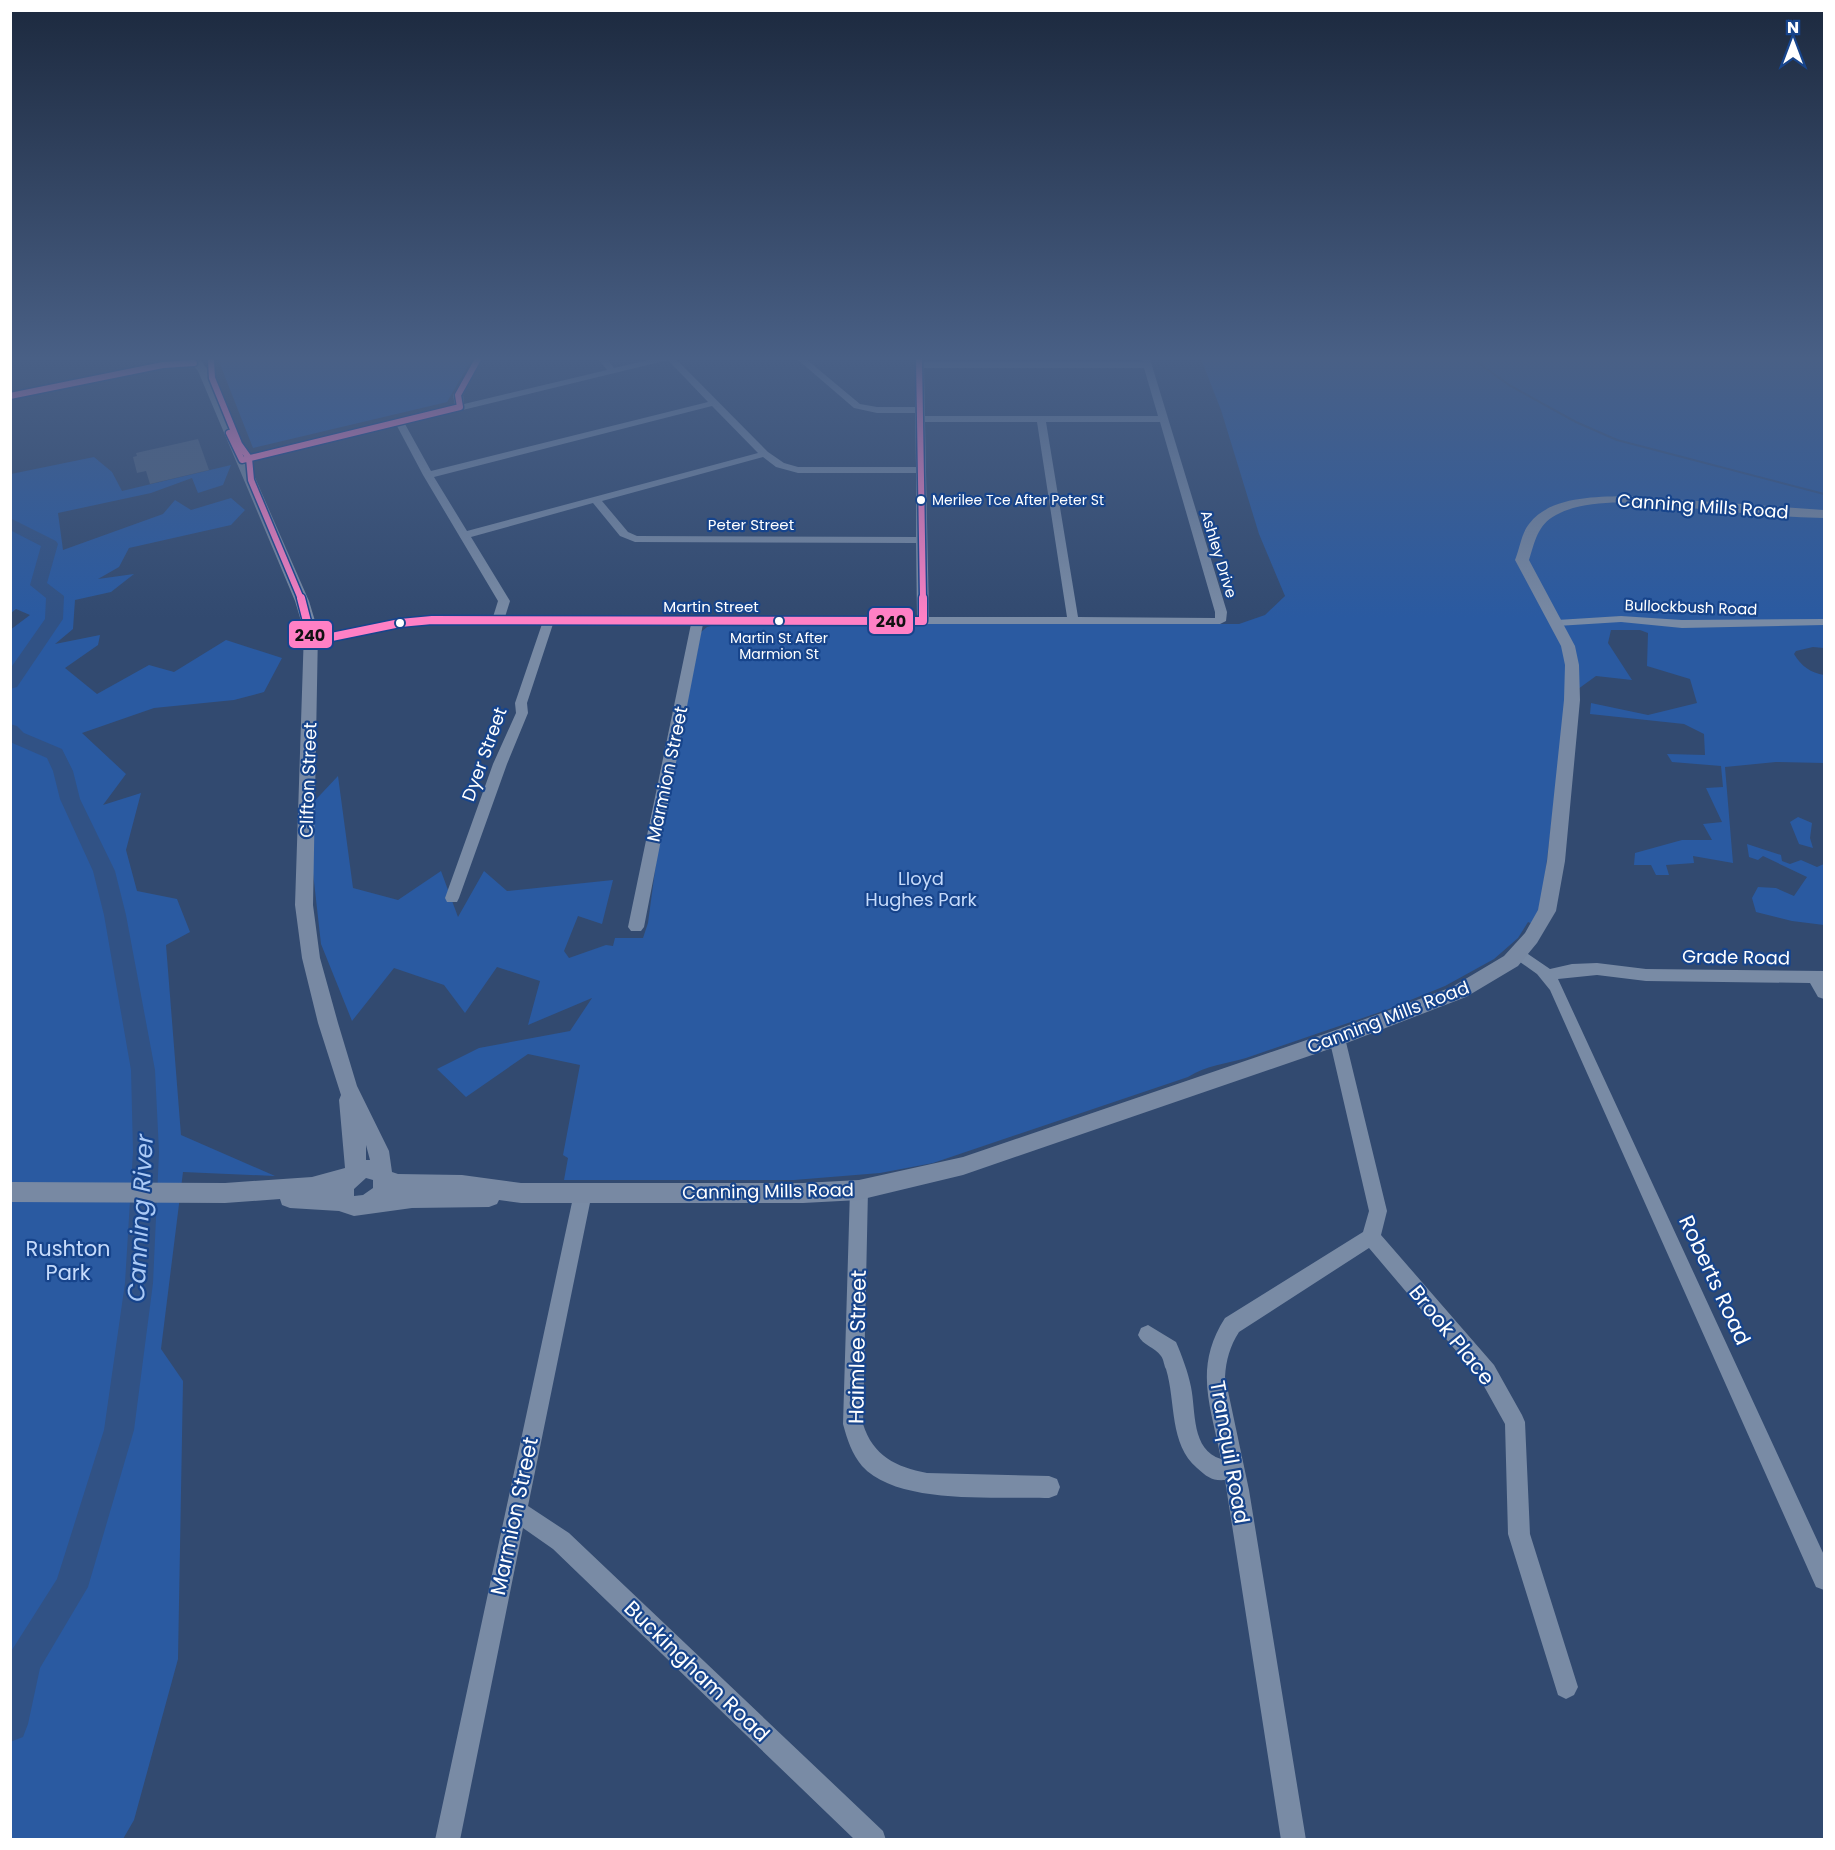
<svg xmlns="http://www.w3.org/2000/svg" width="1835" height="1850" viewBox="0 0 1835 1850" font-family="Poppins,sans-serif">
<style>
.green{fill:#2a5aa1}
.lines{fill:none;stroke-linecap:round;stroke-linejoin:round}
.stream{stroke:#315285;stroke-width:2}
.river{fill:#315285;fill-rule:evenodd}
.building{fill:#4e6280}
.minor{fill:#798ba5;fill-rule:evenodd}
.major{fill:#7889a3;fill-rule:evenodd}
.bus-1-far1-casing{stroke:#17448b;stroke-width:9}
.bus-1-casing{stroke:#17448b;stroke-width:11}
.bus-1-far1{stroke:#ff80c5;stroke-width:6}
.bus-1{stroke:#ff80c5;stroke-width:8}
.bus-dot{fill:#fff;stroke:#17448b;stroke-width:2}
.labels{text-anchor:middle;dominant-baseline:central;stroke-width:4.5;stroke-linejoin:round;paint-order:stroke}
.far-bus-label{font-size:14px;fill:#fff;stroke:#17448b;text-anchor:start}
.far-street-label{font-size:15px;fill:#fff;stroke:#17448b}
.street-label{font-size:18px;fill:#fff;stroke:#17448b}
.park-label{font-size:18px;fill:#c6dbfb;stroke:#17448b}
.near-park-label{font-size:21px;fill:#c6dbfb;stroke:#17448b}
.near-street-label{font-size:21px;fill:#fff;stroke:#17448b}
.near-water-label{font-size:24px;font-style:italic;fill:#abcaf6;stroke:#17448b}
.line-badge{stroke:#17448b;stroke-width:2}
.pale-badge-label{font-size:16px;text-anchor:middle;font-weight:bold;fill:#111}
</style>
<rect width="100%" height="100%" fill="#324a70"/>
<path class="green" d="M 218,359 L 472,359 L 447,402 L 253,448 Z
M 1201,359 L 1824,359 L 1824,648 L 1813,647 L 1796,651 L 1794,654 C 1801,666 1811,673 1824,675 L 1824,763 L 1776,762 L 1725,767 L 1733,863 L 1693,856 L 1694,863 L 1666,865 L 1669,875 L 1656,875 L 1651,865 L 1634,865 L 1635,853 L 1682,840 L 1712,840 L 1703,824 L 1722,822 L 1706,788 L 1723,787 L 1721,766 L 1672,762 L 1667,754 L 1705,755 L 1704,734 L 1684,724 L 1590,714 L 1591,703 L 1648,715 L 1697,703 L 1690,679 L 1647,666 L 1648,633 L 1640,630 L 1611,630 L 1608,643 L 1632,680 L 1596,676 L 1567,697 L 1542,900 L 1533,924 L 1528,922 L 1518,938 L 1494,959 L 1445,986 L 1386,1010 L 1246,1058 C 1226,1064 1207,1065 1188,1077 L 933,1163 L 880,1173 L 794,1180 L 564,1180 L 568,1158 L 563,1155 L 580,1065 L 528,1054 L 466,1097 L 437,1069 L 479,1048 L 570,1031 L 592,998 L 528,1025 L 540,981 L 497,967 L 465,1013 L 444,985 L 394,968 L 352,1021 L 321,944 L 306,810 L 338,776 L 353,888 L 398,900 L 441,871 L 458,917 L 484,871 L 507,891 L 613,880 L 602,924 L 578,916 L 564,951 L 569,958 L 606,945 L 613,946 L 615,938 L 643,938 L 648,923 L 658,848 L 701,632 L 707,627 L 718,624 L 1239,624 L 1265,615 L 1285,596 L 1259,534 L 1221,410 Z
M 94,457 L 112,472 L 122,491 L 231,465 L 223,485 L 198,493 L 192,478 L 151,493 L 58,513 L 63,550 L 163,514 L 175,500 L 191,510 L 231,498 L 245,510 L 231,525 L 129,548 L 119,567 L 98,579 L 134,574 L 111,592 L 75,600 L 73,629 L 55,644 L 100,635 L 98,645 L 65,668 L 97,694 L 149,665 L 174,672 L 226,640 L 282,658 L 264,692 L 234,700 L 154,708 L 82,733 L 126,774 L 103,805 L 141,793 L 126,850 L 137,891 L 177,899 L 190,932 L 166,945 L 181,1135 L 275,1176 L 183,1172 L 161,1349 L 183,1381 L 178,1659 L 134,1820 L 123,1839 L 11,1839 L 10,630 L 30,615 L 16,609 L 11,613 L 11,474 Z
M 1798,817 L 1812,823 L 1810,838 L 1813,848 L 1799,844 L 1790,822 Z
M 1747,844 L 1781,855 L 1782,861 L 1790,864 L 1801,860 L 1817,867 L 1824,864 L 1824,925 L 1792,921 L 1756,912 L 1752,898 L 1758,887 L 1776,888 L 1794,896 L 1807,877 L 1763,856 L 1758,860 L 1749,857 Z"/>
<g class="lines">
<path class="stream" d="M 1473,359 L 1509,385 L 1576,422 L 1617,440 L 1824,494"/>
<path class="river" d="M 10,518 L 56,541 L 58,544 L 47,583 L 64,596 L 63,619 L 17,687 L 10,689 L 10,669 L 45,619 L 46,598 L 30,585 L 41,546 L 10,530 Z
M 10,724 L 17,726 L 24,733 L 62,749 L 73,771 L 80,799 L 115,871 L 126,915 L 155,1070 L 159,1152 L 153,1283 L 134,1430 L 88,1587 L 40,1668 L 28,1724 L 23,1737 L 10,1742 L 10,1653 L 57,1579 L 104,1430 L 125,1283 L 133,1152 L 131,1070 L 104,915 L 93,871 L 60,799 L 53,771 L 47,758 L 10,742 Z"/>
</g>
<path class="building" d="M 198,439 L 209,470 L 150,484 L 146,471 L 137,473 L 133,457 L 137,456 L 136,453 Z"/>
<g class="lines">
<path class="minor" d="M 474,359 L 482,359 L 463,395 L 464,404 L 607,370 L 598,359 L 607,359 L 614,368 L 653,359 L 676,359 L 768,452 L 784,463 L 798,467 L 916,467 L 915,413 L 877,413 L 854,408 L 797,359 L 806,359 L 860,404 L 877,407 L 915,407 L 915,359 L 923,359 L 923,362 L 1143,362 L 1142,359 L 1150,359 L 1227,612 L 1226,621 L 1220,624 L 703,624 L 644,927 L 641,931 L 631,931 L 628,927 L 691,624 L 553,624 L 527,703 L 528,713 L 507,764 L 459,898 L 457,902 L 447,902 L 445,898 L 493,764 L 516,713 L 515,703 L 542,624 L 432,623 L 400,626 L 308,644 L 308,638 L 400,620 L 432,617 L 493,617 L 498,601 L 423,475 L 397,426 L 242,463 L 237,460 L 399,418 L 455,406 L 453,395 ZM 668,360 L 708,402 L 431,471 L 405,424 ZM 924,368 L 1144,368 L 1158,416 L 925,416 ZM 712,406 L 758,453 L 467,531 L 434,477 ZM 925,422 L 1037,422 L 1067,617 L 929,617 ZM 1046,422 L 1160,422 L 1215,612 L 1215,618 L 1078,617 ZM 763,457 L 776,467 L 798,473 L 916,473 L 916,537 L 637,536 L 628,532 L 602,501 ZM 593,503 L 620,536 L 635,542 L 916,543 L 917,617 L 505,617 L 510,601 L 471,537 Z
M 1621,616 L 1682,620 L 1824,619 L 1824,625 L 1682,628 L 1621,622 L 1557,626 L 1551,623 L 1557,620 Z
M 1518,947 L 1550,969 L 1572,964 L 1597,963 L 1646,969 L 1824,971 L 1824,999 L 1818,997 L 1810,983 L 1646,981 L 1597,975 L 1558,979 L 1824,1555 L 1824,1590 L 1816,1587 L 1550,990 L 1537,974 L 1513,957 L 1510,953 L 1513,949 Z
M 1337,1031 L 1343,1033 L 1345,1038 L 1387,1211 L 1381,1235 L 1494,1365 L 1522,1415 L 1525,1422 L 1530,1534 L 1578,1687 L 1574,1695 L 1566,1699 L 1558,1695 L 1508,1534 L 1505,1424 L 1480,1379 L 1369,1248 L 1239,1332 C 1230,1346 1226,1360 1225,1377 L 1249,1490 L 1306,1840 L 1281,1840 L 1225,1480 C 1212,1481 1207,1477 1197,1468 C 1169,1444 1176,1402 1166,1369 C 1164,1366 1164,1360 1161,1356 C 1155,1347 1143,1346 1138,1335 L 1141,1328 L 1148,1325 L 1176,1342 C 1182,1356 1188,1372 1191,1387 C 1196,1411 1191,1450 1221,1459 C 1211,1406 1193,1368 1225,1318 L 1363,1232 L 1369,1211 L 1329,1038 L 1331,1033 Z
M 859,1182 L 865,1184 L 868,1190 L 863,1424 C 873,1456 896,1467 927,1473 L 1049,1476 L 1057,1479 L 1060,1487 L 1057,1495 L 1049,1498 C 999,1496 898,1506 862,1466 C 852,1454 847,1439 843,1424 L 850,1190 L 853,1184 Z
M 583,1185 L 589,1187 L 592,1193 L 528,1506 L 569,1533 L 883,1831 L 886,1840 L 855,1840 L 553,1549 L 523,1528 L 460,1840 L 435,1840 L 574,1193 L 577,1187 Z"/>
<path class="major" d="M 197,360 L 201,361 L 208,370 L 309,601 L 318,631 L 313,905 L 320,958 L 338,1023 L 357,1086 L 389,1151 L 392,1172 L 398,1174 L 462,1175 L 521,1183 L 803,1183 L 859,1180 L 963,1157 L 1330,1032 L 1452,987 L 1504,956 L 1525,933 L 1538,910 L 1547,861 L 1564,700 L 1565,665 L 1561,646 L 1515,560 C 1520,548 1521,534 1529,524 C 1550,496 1595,497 1627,496 L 1824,510 L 1824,518 C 1786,517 1748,514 1710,510 C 1666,506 1596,493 1556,515 C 1537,525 1535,542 1529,560 L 1575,646 L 1579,665 L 1580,700 L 1565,861 L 1556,911 L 1537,943 L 1518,966 L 1466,997 L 1344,1044 L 963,1175 L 859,1200 L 803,1203 L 521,1203 L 499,1200 L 497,1204 L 489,1207 L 412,1208 L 354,1216 L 339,1211 L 290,1208 L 282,1205 L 280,1199 L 225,1203 L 10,1202 L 10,1182 L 225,1183 L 312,1177 L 345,1168 L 339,1100 L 341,1095 L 318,1023 L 302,958 L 295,905 L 304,631 L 295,601 L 198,371 L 194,366 L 163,368 L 10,399 L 10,393 L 163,362 ZM 366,1145 L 370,1160 L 366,1160 ZM 366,1178 L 373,1180 L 373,1188 L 363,1195 L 354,1196 L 354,1189 Z"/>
<defs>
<path id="bus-1-far1" d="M 919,359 L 923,599
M 211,361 L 212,378 L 239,444 L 249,458 L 251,480 L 301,599
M 10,396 L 163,365 L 194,363
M 229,433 L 242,460 L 460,407 L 458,395 L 478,359"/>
<path id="bus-1" d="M 301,598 L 312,641 L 400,623 L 432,620 L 923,621 L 923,598"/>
</defs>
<use href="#bus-1-far1" class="bus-1-far1-casing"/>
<use href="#bus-1" class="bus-1-casing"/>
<use href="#bus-1-far1" class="bus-1-far1"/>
<use href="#bus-1" class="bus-1"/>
</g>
<linearGradient id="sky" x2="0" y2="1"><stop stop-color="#1c293e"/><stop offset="0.58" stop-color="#496086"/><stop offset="1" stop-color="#496086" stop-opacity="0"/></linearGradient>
<rect width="1835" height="618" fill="url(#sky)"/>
<g class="bus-dot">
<circle cx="921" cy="500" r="5"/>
<circle cx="779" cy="621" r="5"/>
<circle cx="400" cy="623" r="5"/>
</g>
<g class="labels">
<g class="far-bus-label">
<text x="932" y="500">Merilee Tce After Peter St</text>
<text x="779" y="638" text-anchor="middle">Martin St After<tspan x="779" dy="16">Marmion St</tspan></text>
</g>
<g class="far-street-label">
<text x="751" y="524">Peter Street</text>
<text transform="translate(1219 554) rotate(73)">Ashley Drive</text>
<text x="711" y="606">Martin Street</text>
<text transform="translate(1691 607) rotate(2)">Bullockbush Road</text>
</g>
<g class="street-label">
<text transform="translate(1703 506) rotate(4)">Canning Mills Road</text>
<text transform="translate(484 754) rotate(-70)">Dyer Street</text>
<text transform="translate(667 774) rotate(-78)">Marmion Street</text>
<text transform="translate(308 780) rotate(-88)">Clifton Street</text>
<text transform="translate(1736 957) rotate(1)">Grade Road</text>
<text transform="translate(1388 1017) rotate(-21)">Canning Mills Road</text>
<text transform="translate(768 1191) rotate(-1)">Canning Mills Road</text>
</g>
<g class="park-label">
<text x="921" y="878">Lloyd<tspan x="921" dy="21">Hughes Park</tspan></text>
</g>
<g class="near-park-label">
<text x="68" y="1248">Rushton<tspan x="68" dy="24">Park</tspan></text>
</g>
<g class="near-street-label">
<text transform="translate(1715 1280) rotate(65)">Roberts Road</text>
<text transform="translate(1452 1335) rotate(51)">Brook Place</text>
<text transform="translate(857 1347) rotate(-89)">Haimlee Street</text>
<text transform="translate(1230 1452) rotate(80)">Tranquil Road</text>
<text transform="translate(514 1516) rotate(-78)">Marmion Street</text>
<text transform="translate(697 1671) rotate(44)">Buckingham Road</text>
</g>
<g class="near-water-label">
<text transform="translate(140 1218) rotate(-87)">Canning River</text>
</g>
</g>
<g class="line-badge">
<rect x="868" y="607" width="46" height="28" rx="6" fill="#ff80c5"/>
<rect x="288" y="620" width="45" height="29" rx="6" fill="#ff80c5"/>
</g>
<g class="pale-badge-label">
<text x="891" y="627">240</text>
<text x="310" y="641">240</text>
</g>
<rect width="1835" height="1850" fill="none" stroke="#ffffff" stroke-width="24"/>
<g transform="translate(1793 42)" stroke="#17448b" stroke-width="4.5" paint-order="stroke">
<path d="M0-4.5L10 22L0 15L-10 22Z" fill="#ffffff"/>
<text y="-9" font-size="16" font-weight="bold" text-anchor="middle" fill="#ffffff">N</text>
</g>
</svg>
